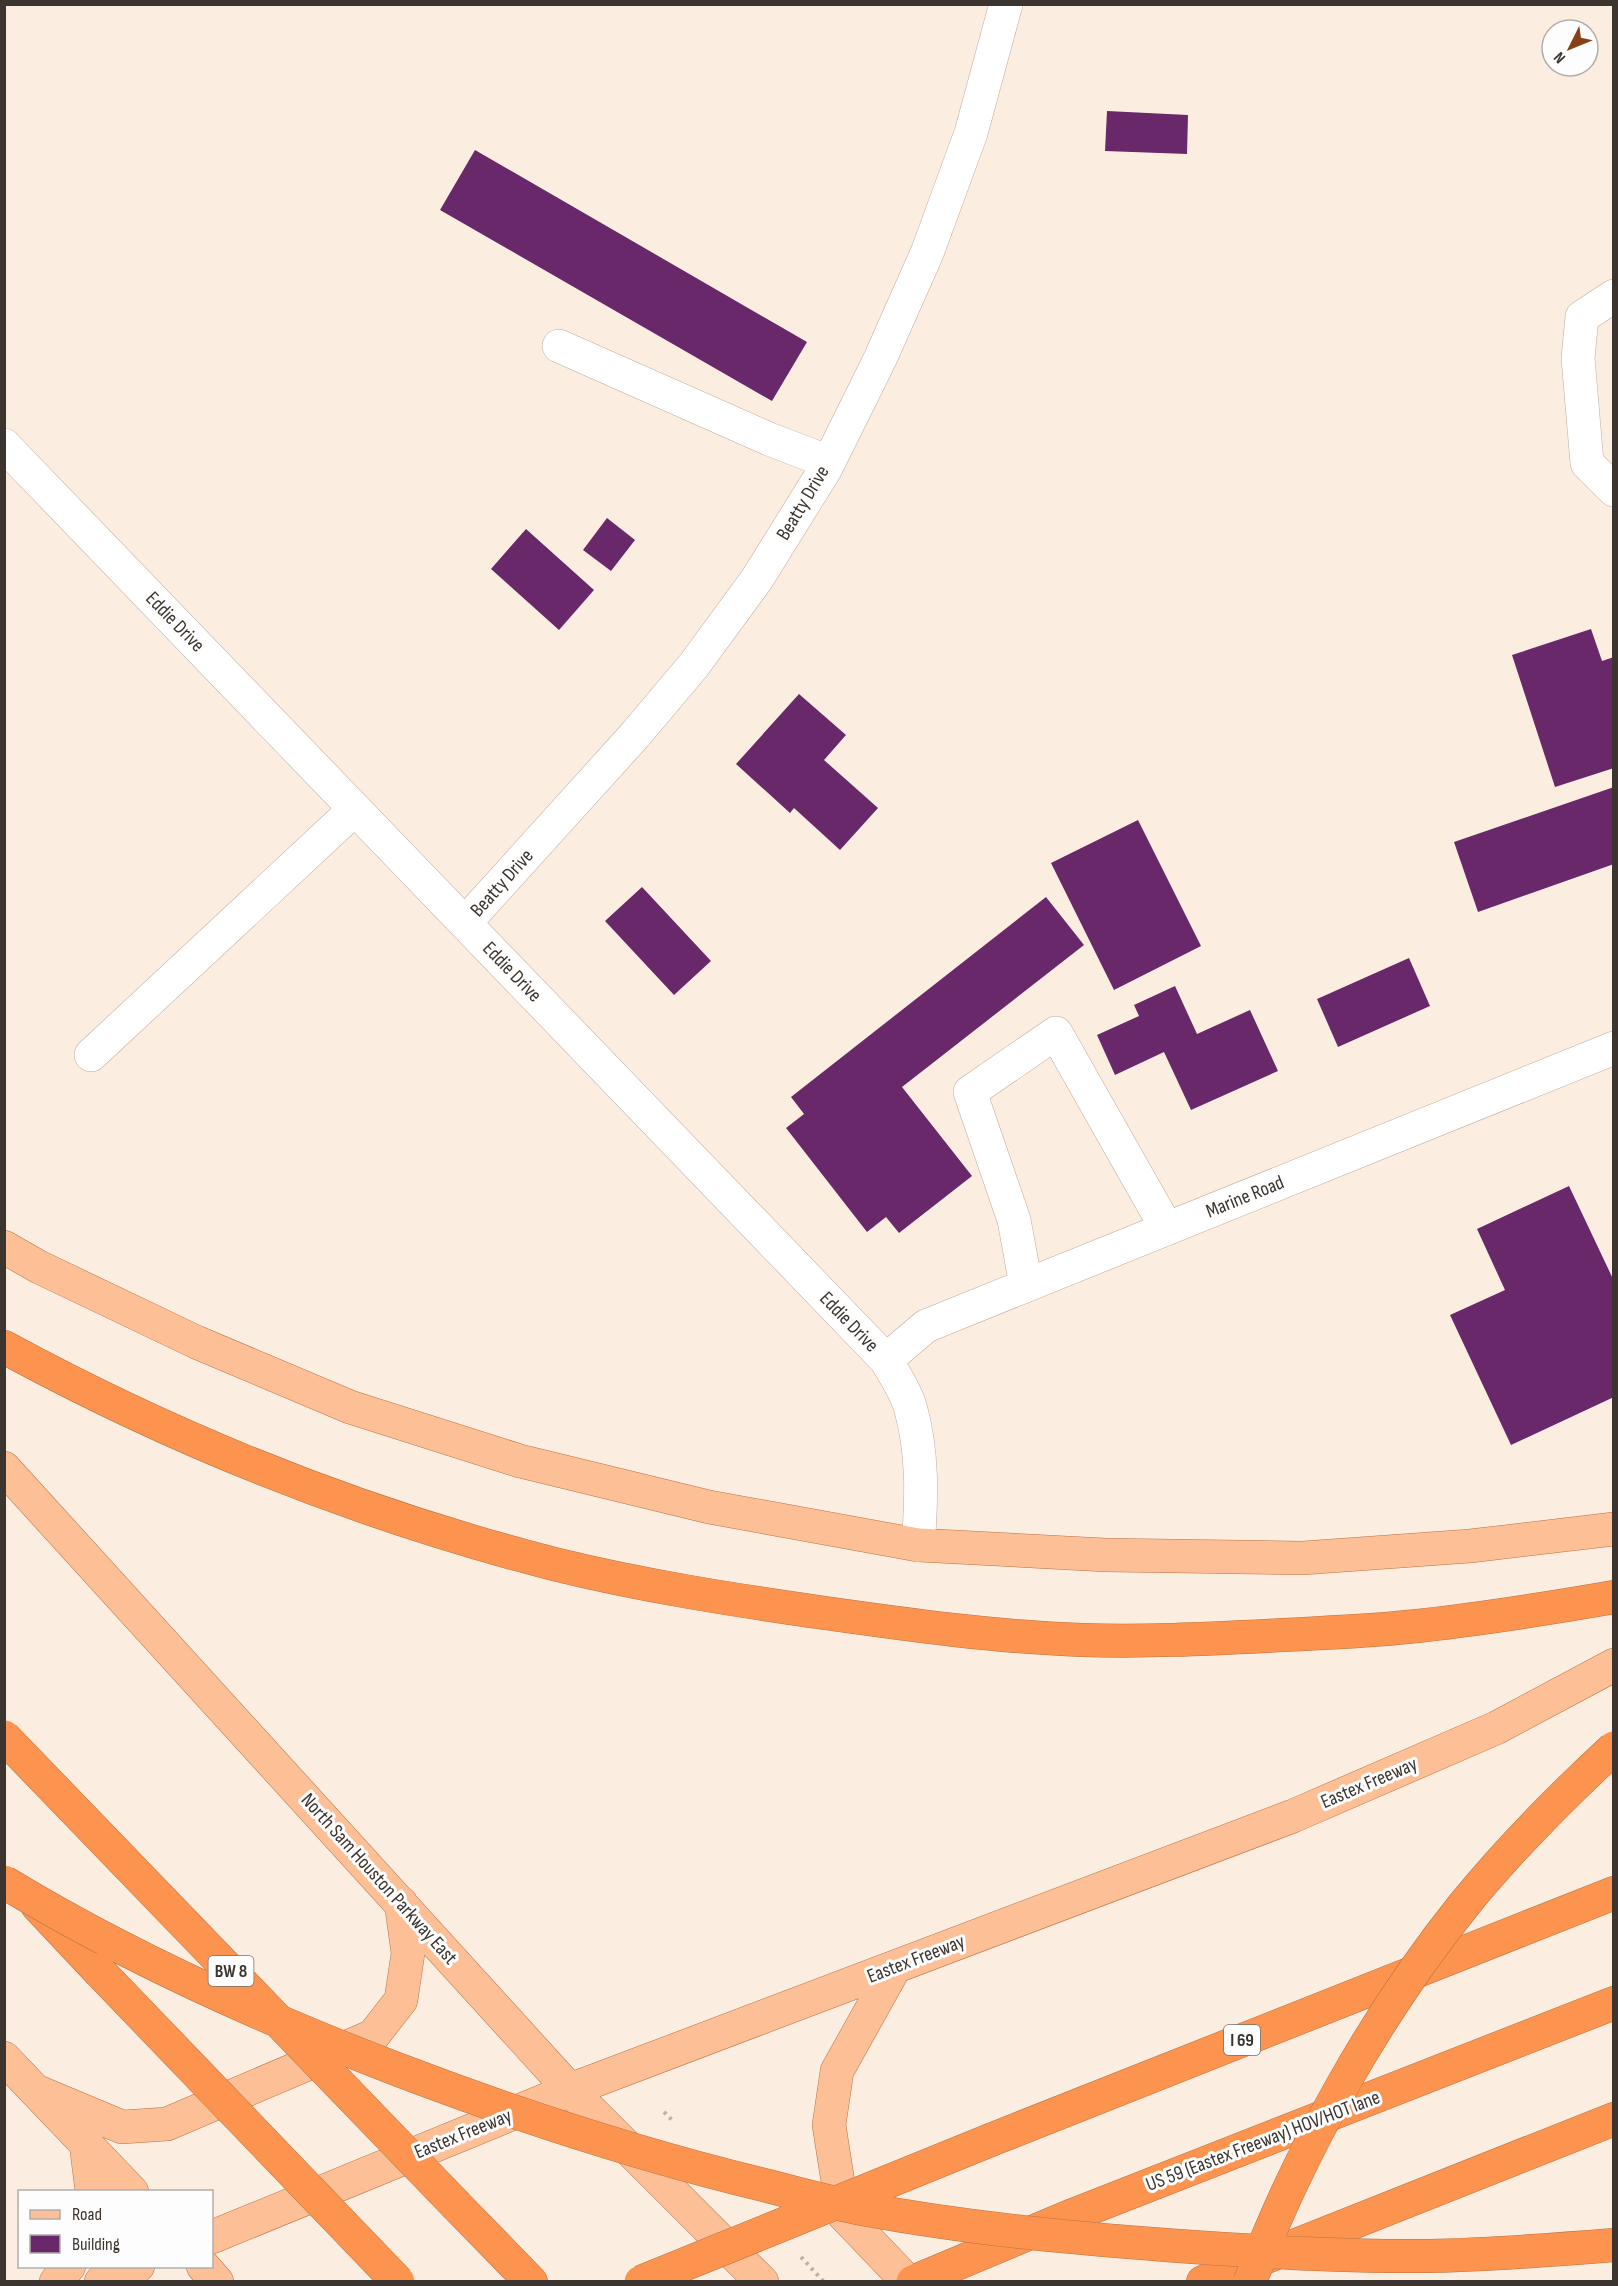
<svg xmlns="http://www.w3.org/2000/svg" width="1618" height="2286" viewBox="0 0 1618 2286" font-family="'Sofia Sans Condensed',sans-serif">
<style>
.building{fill:#69286a}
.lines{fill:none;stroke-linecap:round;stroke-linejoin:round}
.minor-casing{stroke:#beac9e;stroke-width:34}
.major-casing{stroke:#b97344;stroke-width:34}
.highway-casing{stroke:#b97344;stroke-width:34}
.path{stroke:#bdb1a7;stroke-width:4;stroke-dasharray:3 4.5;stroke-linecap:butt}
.minor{stroke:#fff;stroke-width:33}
.major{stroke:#fdbf95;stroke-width:33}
.highway{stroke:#fc944f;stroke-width:33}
.highway-bridge-casing{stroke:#b97344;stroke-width:34;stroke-linecap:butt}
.highway-bridge{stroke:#fc944f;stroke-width:33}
.labels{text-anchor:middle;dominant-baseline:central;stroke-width:6;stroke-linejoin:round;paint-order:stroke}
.shield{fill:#fdfdfd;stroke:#76716d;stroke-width:1.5}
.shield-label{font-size:18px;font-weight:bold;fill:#3c352f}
.street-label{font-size:20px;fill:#3c352f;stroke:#fdfdfd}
</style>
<rect width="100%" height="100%" fill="#fcede1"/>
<path class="building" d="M 1107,111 L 1188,115 L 1187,154 L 1105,151 Z
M 475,150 L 807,342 L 772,401 L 440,210 Z
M 607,518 L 635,540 L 611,571 L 583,550 Z
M 526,529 L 594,590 L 559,630 L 491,569 Z
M 1591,629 L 1602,661 L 1614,657 L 1614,768 L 1555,787 L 1512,655 Z
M 799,694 L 846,735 L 824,760 L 878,808 L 840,850 L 794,808 L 790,813 L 736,764 Z
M 1614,787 L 1614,864 L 1478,912 L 1454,842 Z
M 1138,820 L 1201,946 L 1114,990 L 1051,863 Z
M 642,887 L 711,961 L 674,995 L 605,921 Z
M 1046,897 L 1084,945 L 902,1087 L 972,1176 L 899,1233 L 886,1217 L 867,1232 L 786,1128 L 804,1114 L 791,1097 Z
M 1409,958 L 1430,1006 L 1338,1047 L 1317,999 Z
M 1175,986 L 1197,1034 L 1250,1010 L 1278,1071 L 1191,1110 L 1164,1052 L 1115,1075 L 1097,1035 L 1139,1016 L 1134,1005 Z
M 1569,1186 L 1614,1281 L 1614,1397 L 1511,1445 L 1450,1315 L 1505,1290 L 1477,1229 Z"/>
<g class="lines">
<defs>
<path id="minor" d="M 1614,296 L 1582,317 L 1578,358 L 1587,463 L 1614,490
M 559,346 L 769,439 L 829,462
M 4,445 L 886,1360 C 894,1374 905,1390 910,1406 C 923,1452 922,1498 918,1545
M 465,923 L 635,735 L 694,665 L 757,579 L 826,468 L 880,359 L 927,253 L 971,133 L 1006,4
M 91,1055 L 355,809
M 1026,1285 L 1014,1220 L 970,1092 L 1056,1033 L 1167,1229
M 886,1360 L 926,1326 L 1614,1048"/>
<path id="major" d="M 4,1247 L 39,1267 L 196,1342 L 350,1407 L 520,1461 L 709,1507 L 918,1545 L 1106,1555 L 1303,1558 L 1470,1546 L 1614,1529
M 4,1468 L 570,2090 L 762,2282
M 895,1967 L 837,2071 L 829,2125 L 843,2214 L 908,2282
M 4,2058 L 132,2192
M 36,2091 L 122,2127 L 167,2124 L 373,2036 L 401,2000 L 408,1953 L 401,1903
M 86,2144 L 92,2192
M 212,2237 L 570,2090 L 1293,1816 L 1496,1728 L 1614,1665
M 203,2266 L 217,2282
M 56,2282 L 69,2266
M 101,2282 L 138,2266"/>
<path id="highway" d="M 4,1347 C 177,1441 363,1515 554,1564 C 643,1586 734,1600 825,1613 C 910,1625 996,1637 1082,1640 C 1143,1642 1205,1639 1266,1636 C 1313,1633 1360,1632 1407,1627 C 1476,1620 1545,1609 1614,1597
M 37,1905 L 98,1970
M 993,2139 L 1614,1893
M 457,2206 L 531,2282
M 913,2282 L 1073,2215 L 1614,2003
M 1203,2282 L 1614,2119"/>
</defs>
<use href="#minor" class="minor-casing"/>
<use href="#major" class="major-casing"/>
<use href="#highway" class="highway-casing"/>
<path class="path" d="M 664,2112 L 674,2122
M 801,2257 L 824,2282"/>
<use href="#minor" class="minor"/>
<use href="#major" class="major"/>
<use href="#highway" class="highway"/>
<defs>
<path id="highway-bridge" d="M 4,1737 L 457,2206
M 4,1882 C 129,1958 263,2018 399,2070 C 520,2116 643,2156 768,2186 C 798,2194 828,2202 858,2208 C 969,2229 1081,2239 1193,2247 C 1271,2252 1350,2257 1429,2256 C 1490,2255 1552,2250 1614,2245
M 98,1970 L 398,2282
M 641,2282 L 993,2139
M 1250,2282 C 1298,2153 1377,2013 1463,1906 C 1509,1849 1560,1798 1614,1748"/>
</defs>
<use href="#highway-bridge" class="highway-bridge-casing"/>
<use href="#highway-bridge" class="highway-bridge"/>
</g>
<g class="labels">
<g class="shield">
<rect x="208.5" y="1956" width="45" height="30" rx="4.5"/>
<rect x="1224" y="2025" width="36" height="30" rx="4.5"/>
</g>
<g class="shield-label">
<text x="231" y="1971">BW 8</text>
<text x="1242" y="2040">I 69</text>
</g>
<g class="street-label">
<text transform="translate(803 503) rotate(-59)">Beatty Drive</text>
<text transform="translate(175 622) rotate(46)">Eddie Drive</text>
<text transform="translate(502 883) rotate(-48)">Beatty Drive</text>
<text transform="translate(512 972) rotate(46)">Eddie Drive</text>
<text transform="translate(1245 1197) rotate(-22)">Marine Road</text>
<text transform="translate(849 1322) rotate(46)">Eddie Drive</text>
<text transform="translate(1369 1783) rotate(-23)">Eastex Freeway</text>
<text transform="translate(379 1879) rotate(48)">North Sam Houston Parkway East</text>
<text transform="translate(916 1959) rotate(-21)">Eastex Freeway</text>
<text transform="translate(463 2134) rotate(-22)">Eastex Freeway</text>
<text transform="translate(1263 2141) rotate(-21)">US 59 (Eastex Freeway) HOV/HOT lane</text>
</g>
</g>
<rect width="1618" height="2286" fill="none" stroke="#3c352f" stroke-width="12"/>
<rect x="18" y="2190" width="195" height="78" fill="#fdfdfd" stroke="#b0adab" stroke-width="1.5"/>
<rect x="30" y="2210" width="30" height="9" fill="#fdbf95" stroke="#b0adab" stroke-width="1.5"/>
<text x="72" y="2220" font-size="18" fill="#3c352f">Road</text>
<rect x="30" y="2235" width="30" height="18" fill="#69286a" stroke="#b0adab" stroke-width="1.5"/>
<text x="72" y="2250" font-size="18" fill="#3c352f">Building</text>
<g transform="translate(1570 48) rotate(227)"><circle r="28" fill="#fdfdfd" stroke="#b0adab" stroke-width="1.5"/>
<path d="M0-4.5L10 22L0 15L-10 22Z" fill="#864216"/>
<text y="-9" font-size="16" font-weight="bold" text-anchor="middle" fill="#3c352f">N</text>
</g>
</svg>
